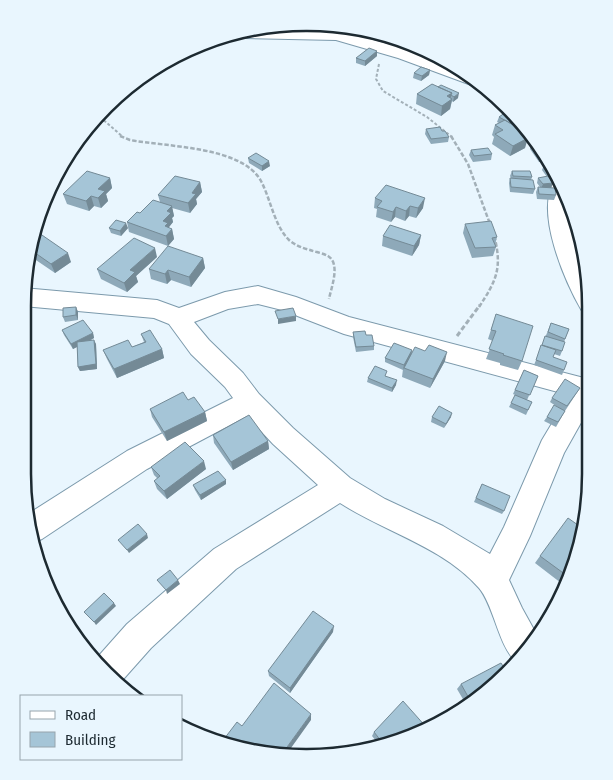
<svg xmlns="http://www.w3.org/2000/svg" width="613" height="780" viewBox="0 0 613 780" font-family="'Fira Sans Condensed',sans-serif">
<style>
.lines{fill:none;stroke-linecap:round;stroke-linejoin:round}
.minor-casing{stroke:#7c9aac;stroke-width:2}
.path-far2{stroke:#a3b0b8;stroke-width:2;stroke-dasharray:3 2;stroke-linecap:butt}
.path-far1{stroke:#a3b0b8;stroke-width:2.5;stroke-dasharray:4.5 2;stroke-linecap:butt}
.path{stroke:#a3b0b8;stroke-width:3;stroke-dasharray:5 2.5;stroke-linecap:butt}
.minor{fill:#fff;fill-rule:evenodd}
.wall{fill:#8ea9b9}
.shaded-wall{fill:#748a96}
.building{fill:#a5c5d7;stroke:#748a96}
.rim{fill:none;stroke:#1d2a31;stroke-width:2.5}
</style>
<rect width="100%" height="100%" fill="#e9f6fe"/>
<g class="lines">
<defs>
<path id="minor" d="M 259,28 L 337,30 L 410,50 L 437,60 L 479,81 L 484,86 L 474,86 L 398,58 L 336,40 L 245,38 L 238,35 Z
M 559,179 L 570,203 L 572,230 L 587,276 L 590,288 L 589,314 L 582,311 C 565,282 534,211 555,180 Z
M 258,286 L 296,297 L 349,317 L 584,378 L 588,376 L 587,412 L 564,453 L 530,536 L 509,580 L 522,608 L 538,637 L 517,663 C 498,646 494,605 479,588 C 443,547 385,532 340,503 L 236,569 L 151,648 L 119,684 L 106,675 L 95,660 L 127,624 L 214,549 L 318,485 L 273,444 L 247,416 L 147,469 L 42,539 L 32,543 L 28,514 L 127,451 L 233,398 L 225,387 L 191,354 L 169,324 L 154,318 L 23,306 L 23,288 L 157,300 L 179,308 L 225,292 ZM 258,304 L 282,310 L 344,334 L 569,395 L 542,440 L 504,527 L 490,554 L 443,526 L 385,499 L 350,478 L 293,428 L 259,394 L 243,373 L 209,340 L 194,322 L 228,309 Z"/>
</defs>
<use href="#minor" class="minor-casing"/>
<path class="path-far2" d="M 379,64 L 376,79 L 383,91 L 427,117 L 452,137
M 100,117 L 123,137"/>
<path class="path-far1" d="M 120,136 L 130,140 C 166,147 242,146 261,181 C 271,200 274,225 289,240 C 295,245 302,248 310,250 C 315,252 323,253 328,256 C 341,264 331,288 329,299
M 451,136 L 468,164 L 490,224
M 479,307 C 496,281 502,269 495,239"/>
<path class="path" d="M 457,336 L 480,305"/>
<use href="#minor" class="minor"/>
</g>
<path class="wall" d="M 269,25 L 296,27 L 296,30 L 254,31 L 254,30 Z
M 377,51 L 377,56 L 365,66 L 356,63 L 356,58 Z
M 430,70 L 429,75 L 421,81 L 413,78 L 414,73 Z
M 432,84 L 458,98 L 453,102 L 452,101 L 450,109 L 441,116 L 416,104 L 417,94 Z
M 505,110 L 516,123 L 513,125 L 526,137 L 525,148 L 510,156 L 492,144 L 494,137 L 492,135 L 495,125 L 499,123 L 497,122 L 499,117 L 506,112 L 505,111 Z
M 426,129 L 442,131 L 449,137 L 448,142 L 431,144 L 425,134 Z
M 532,141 L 551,163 L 546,164 L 544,162 L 539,162 L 530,149 Z
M 471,150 L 492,154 L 491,160 L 473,162 L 469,155 Z
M 248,158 L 270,166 L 262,171 L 249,163 Z
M 552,164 L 559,179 L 553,180 L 552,177 L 549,178 L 551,188 L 556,195 L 554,200 L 537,199 L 536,192 L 538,187 L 540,187 L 537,183 L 538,178 L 547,177 L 542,170 L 544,165 Z
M 512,171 L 532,177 L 531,180 L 535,189 L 533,194 L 510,192 L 509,183 L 510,178 L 511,178 L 510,176 Z
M 110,178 L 112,188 L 106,194 L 108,201 L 101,208 L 94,206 L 89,211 L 67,204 L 63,194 Z
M 200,182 L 202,192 L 196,199 L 197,204 L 190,213 L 172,208 L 174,216 L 172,218 L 173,222 L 169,227 L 169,228 L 172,229 L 174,239 L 168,246 L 129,232 L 127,222 L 160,202 L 158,195 Z
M 567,197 L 570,202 L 566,202 Z
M 375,198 L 423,208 L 416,218 L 409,216 L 405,221 L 395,217 L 391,222 L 376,217 L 377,209 L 374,208 Z
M 465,224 L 497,237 L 495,245 L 496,247 L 493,256 L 472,258 L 463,233 Z
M 109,228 L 128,228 L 121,236 L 111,233 Z
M 421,235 L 419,245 L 412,256 L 382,246 L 383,236 Z
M 33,237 L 71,262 L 55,273 L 30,256 Z
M 157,257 L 136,276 L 138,282 L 127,292 L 101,279 L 97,269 Z
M 203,258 L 205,268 L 191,287 L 171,280 L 167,284 L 151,279 L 149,269 Z
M 76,307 L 78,312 L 78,320 L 65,322 L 63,317 Z
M 496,314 L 522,361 L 518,370 L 500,365 L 500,363 L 486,359 L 493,341 L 488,339 Z
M 551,323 L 569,329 L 564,342 L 562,351 L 560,356 L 554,354 L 553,357 L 564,370 L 562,375 L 534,365 Z
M 62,330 L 93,333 L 94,338 L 91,340 L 96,344 L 97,369 L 80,371 L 78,367 L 77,347 L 73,349 L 64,335 Z
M 353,332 L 366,335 L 374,346 L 374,350 L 356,352 L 353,337 Z
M 141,334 L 162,349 L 164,358 L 117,378 L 107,359 L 103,350 L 132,347 L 144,342 Z
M 412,350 L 411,354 L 425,351 L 445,361 L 430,388 L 402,377 L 403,369 L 403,370 L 385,362 L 385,358 Z
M 524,370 L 538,376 L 527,400 L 532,402 L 526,415 L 509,407 L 515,395 L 513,394 Z
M 386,376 L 396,385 L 392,392 L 367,382 L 368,378 Z
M 580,388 L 565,411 L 556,427 L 544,421 L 547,417 L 559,408 L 550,402 L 552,398 Z
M 188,400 L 205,412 L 207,421 L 167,441 L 152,417 L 150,409 Z
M 432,417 L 451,417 L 444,428 L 431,422 Z
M 213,435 L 268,441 L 269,449 L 233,470 L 214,443 Z
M 151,467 L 206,469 L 167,499 L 157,489 L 154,481 L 158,479 L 154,475 Z
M 226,484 L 201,500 L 195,490 L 193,485 Z
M 482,484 L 504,511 L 502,514 L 474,502 Z
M 540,556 L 569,558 L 572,560 L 564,579 L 561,583 L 535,563 Z
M 333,632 L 290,693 L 269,676 L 268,671 Z
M 507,675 L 467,706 L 457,689 L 461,684 Z
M 427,728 L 381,747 L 372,736 L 374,732 Z"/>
<path class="shaded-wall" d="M 377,51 L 377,56 L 365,66 L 365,61 Z
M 430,70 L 429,75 L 421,81 L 422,76 Z
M 452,93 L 450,100 L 452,99 L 450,109 L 441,116 L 442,106 L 447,96 Z
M 459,93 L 458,98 L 453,102 L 454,97 Z
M 514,120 L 516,123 L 509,128 L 510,123 Z
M 526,134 L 525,140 L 528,138 L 525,148 L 510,156 L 513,146 Z
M 542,153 L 546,157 L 544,162 L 539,162 Z
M 547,159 L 551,163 L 546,164 Z
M 269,161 L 270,166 L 262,171 L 262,166 Z
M 553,172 L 552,177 L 548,178 L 549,173 Z
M 557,174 L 559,179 L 553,180 L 555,175 Z
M 110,178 L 112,188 L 106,194 L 108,201 L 101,208 L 98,198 L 98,189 Z
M 200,182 L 202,192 L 196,199 L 197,204 L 190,213 L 188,203 L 192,193 Z
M 553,183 L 551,188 L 541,189 L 543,184 Z
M 91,196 L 94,206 L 89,211 L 86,201 Z
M 425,198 L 423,208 L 416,218 L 418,208 Z
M 172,206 L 174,216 L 172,218 L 173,222 L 169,227 L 170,232 L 172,229 L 174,239 L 168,246 L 163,221 L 167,211 Z
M 410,206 L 409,216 L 405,221 L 406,211 Z
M 396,207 L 395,217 L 391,222 L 393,212 Z
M 126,223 L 128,228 L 121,236 L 120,231 Z
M 421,235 L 419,245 L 412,256 L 414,246 Z
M 155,248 L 157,257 L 136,276 L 138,282 L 127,292 L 124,283 L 130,270 Z
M 68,253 L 71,262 L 55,273 L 51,264 Z
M 203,258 L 205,268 L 191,287 L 189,277 Z
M 168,270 L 171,280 L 167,284 L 165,274 Z
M 76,307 L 78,312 L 78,320 L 76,315 Z
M 296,316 L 296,321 L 278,324 L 278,319 Z
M 93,333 L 94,338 L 73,349 L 71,344 Z
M 94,340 L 96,344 L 97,369 L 80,371 L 78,367 Z
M 162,349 L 164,358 L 117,378 L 114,369 Z
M 412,350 L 411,355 L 403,370 L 404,365 Z
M 447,352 L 445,361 L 430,388 L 433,379 Z
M 397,380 L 396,385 L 392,392 L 392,388 Z
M 205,412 L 207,421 L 167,441 L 164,432 Z
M 452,413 L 451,417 L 444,428 L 446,424 Z
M 268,441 L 269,449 L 233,470 L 231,462 Z
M 204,461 L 206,469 L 167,499 L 164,491 Z
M 226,480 L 226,484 L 201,500 L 200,495 Z
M 147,534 L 148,538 L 129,553 L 127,550 Z
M 178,580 L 180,584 L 167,594 L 166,590 Z
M 114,603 L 116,606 L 96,625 L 94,622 Z
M 334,626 L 333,632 L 290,693 L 290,688 Z
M 311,714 L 311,720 L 286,755 L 282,754 Z"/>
<path class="building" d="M 369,48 L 377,51 L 365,61 L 356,58 Z
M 421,67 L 430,70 L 422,76 L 414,73 Z
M 432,84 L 452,93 L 447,96 L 452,99 L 442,106 L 417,94 Z
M 441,85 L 459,93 L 454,97 L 451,95 L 452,93 L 438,87 Z
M 506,112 L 514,120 L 510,123 L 499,117 Z
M 505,120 L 524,132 L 526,134 L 523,135 L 528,138 L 513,146 L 495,134 L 503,130 L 495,125 Z
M 440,127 L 442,131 L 445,131 L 449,137 L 431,139 L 426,129 Z
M 488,148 L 492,154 L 474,156 L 471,150 Z
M 256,153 L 269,161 L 262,166 L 248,158 Z
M 552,164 L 557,174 L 555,175 L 553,172 L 549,173 L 544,165 Z
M 87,171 L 110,178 L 98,189 L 105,191 L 98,198 L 91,196 L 86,201 L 63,194 Z
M 512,171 L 530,171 L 532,177 L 513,176 Z
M 175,176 L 200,182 L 192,193 L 196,194 L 188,203 L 158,195 Z
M 548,176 L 553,183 L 543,184 L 538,178 Z
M 510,178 L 533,180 L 535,189 L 511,187 Z
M 386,185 L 425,198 L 418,208 L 410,206 L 406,211 L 396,207 L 393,212 L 377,207 L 382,201 L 375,198 Z
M 538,187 L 555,188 L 556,195 L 539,194 Z
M 153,200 L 172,206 L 167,211 L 171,213 L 163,221 L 168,223 L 165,226 L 172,229 L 166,236 L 127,222 L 137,212 L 140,213 Z
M 116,220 L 126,223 L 120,231 L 109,228 Z
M 491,221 L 497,237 L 492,238 L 496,247 L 475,248 L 465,224 Z
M 390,225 L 421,235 L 414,246 L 383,236 Z
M 39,233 L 68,253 L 51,264 L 31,250 L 33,237 Z
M 134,238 L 155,248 L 130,270 L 135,272 L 124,283 L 97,269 Z
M 168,246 L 203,258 L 189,277 L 168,270 L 165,274 L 149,269 Z
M 76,307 L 76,315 L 63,317 L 63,308 Z
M 293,308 L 296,316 L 278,319 L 275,311 Z
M 496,314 L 533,326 L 522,361 L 503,355 L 504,354 L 489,349 L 496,331 L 491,330 Z
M 83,320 L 93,333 L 71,344 L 62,330 Z
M 551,323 L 569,329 L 565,339 L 548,332 Z
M 150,330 L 162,349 L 114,369 L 103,350 L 128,340 L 132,347 L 146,342 L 141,334 Z
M 365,331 L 366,335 L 372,335 L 374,346 L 356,347 L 353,332 Z
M 545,336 L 565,342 L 562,351 L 542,345 Z
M 94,340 L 96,364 L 78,367 L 77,342 Z
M 394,343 L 412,350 L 404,365 L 385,358 Z
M 429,345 L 447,352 L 433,379 L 404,368 L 415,347 L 425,351 Z
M 541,345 L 556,350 L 553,357 L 567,362 L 564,370 L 536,360 Z
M 375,366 L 387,371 L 385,376 L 397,380 L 392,388 L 368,378 Z
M 524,370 L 538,376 L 530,395 L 515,390 Z
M 565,379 L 580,388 L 567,406 L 552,398 Z
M 183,392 L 188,400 L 194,397 L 205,412 L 164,432 L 150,409 Z
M 515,395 L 532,402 L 528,410 L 511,403 Z
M 554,405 L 565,411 L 558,422 L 547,417 Z
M 439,406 L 452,413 L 446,424 L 432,417 Z
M 249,415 L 268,441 L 231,462 L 213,435 Z
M 185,442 L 204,461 L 164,491 L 154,481 L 160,476 L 151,467 Z
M 218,471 L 226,480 L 200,495 L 193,485 Z
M 482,484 L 510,496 L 504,511 L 476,498 Z
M 568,518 L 585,530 L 577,547 L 569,558 L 572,560 L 566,575 L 540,556 Z
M 138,524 L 147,534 L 127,550 L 118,540 Z
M 170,570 L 178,580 L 166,590 L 157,580 Z
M 104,593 L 114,603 L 94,622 L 84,612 Z
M 313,611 L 334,626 L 290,688 L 268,671 Z
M 501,663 L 508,674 L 471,702 L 461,684 Z
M 274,683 L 311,714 L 282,754 L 233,748 L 221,743 L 237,722 L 242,726 Z
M 403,701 L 427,728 L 385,746 L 374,732 Z"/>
<path d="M0 0H613V780H0ZM306 31H307A275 275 0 0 1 582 306V474A275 275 0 0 1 307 749H306A275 275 0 0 1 31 474V306A275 275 0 0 1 306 31Z" fill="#e9f6fe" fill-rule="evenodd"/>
<path class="rim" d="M306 31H307A275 275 0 0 1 582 306V474A275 275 0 0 1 307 749H306A275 275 0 0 1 31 474V306A275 275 0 0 1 306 31Z"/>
<rect x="20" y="695" width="162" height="65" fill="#e9f6fe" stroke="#97a4ac"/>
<rect x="30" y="711" width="25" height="8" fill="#ffffff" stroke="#97a4ac"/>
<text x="65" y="720" font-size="15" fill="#1d2a31">Road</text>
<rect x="30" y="732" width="25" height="15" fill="#a5c5d7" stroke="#97a4ac"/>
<text x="65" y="745" font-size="15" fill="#1d2a31">Building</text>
</svg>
